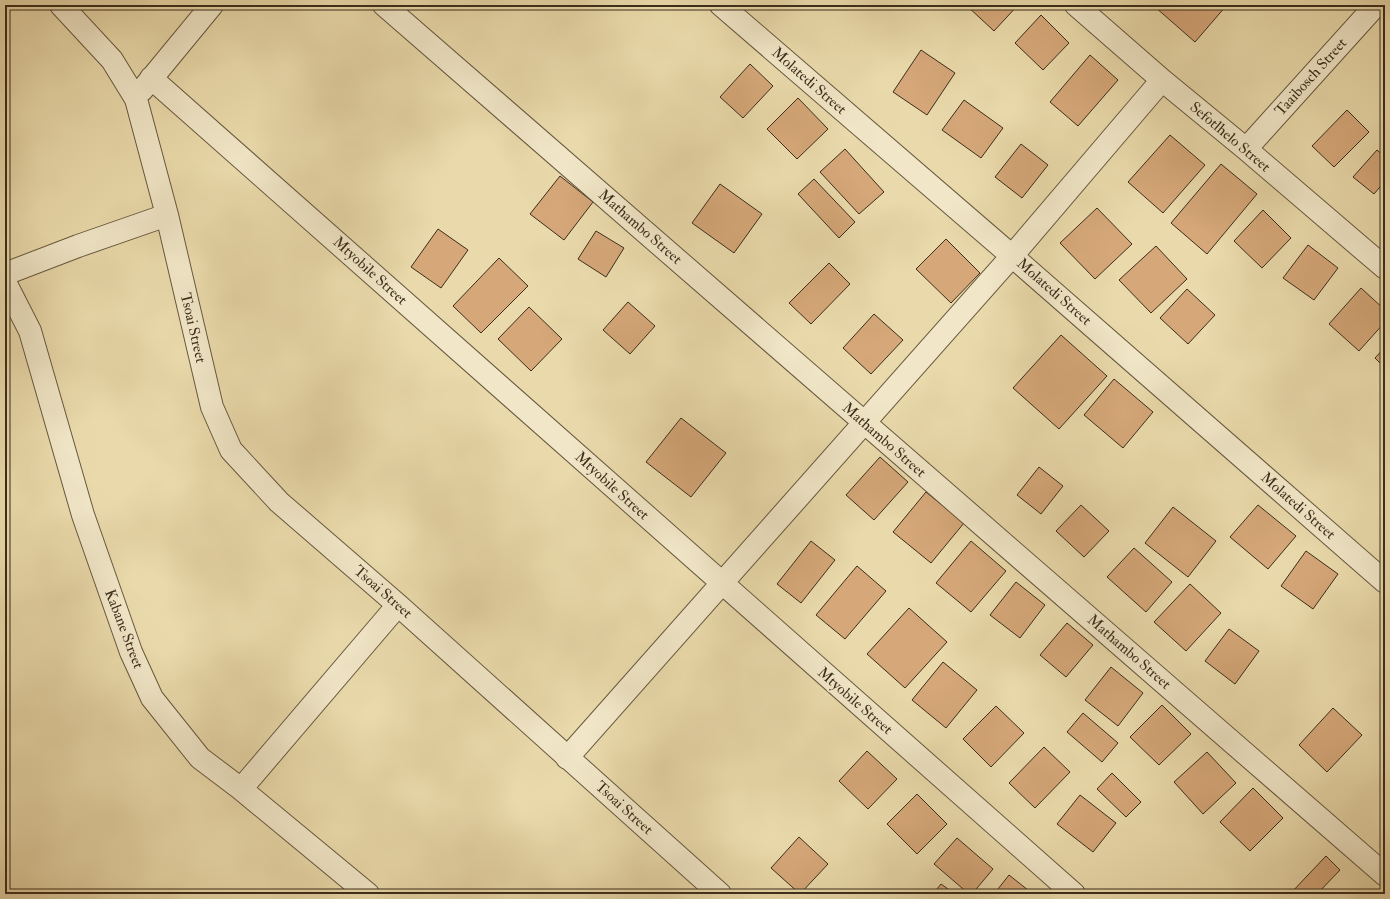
<svg xmlns="http://www.w3.org/2000/svg" width="1390" height="899" viewBox="0 0 1390 899" font-family="'IM FELL Double Pica',serif">
<style>
.building{fill:#d5a779;stroke:#3b2d1b}
.lines{fill:none;stroke-linecap:round;stroke-linejoin:round}
.minor-casing{stroke:#67583f;stroke-width:24}
.minor{stroke:#f1e7c8;stroke-width:22}
.labels{text-anchor:middle;dominant-baseline:central;stroke-width:4;stroke-linejoin:round;paint-order:stroke}
.street-label{font-size:15px;fill:#3b2d1b;stroke:#f1e7c8}
</style>
<rect width="100%" height="100%" fill="#eadaab"/>
<filter id="stains"><feTurbulence type="fractalNoise" baseFrequency=".005" numOctaves="4"/><feColorMatrix values="0 0 0 0 .2 0 0 0 0 .09 0 0 0 0 .02 0 0 0 .5 -.17"/></filter>
<radialGradient id="worn" r=".72"><stop offset=".6" stop-color="#630" stop-opacity="0"/><stop offset="1" stop-color="#630" stop-opacity=".3"/></radialGradient>
<path class="building" d="M 966,5 L 1018,5 L 994,31 Z
M 1157,5 L 1224,5 L 1226,6 L 1195,42 L 1155,7 Z
M 1041,15 L 1069,43 L 1043,70 L 1015,43 Z
M 921,50 L 955,73 L 927,115 L 893,92 Z
M 1090,55 L 1118,80 L 1078,126 L 1050,102 Z
M 750,64 L 773,86 L 743,118 L 720,97 Z
M 798,98 L 828,129 L 797,159 L 767,129 Z
M 964,100 L 1003,128 L 981,158 L 942,130 Z
M 1347,110 L 1369,132 L 1334,167 L 1312,146 Z
M 1170,135 L 1205,165 L 1163,213 L 1128,182 Z
M 1021,144 L 1048,165 L 1022,198 L 995,177 Z
M 845,149 L 884,192 L 859,214 L 820,172 Z
M 1377,150 L 1385,157 L 1385,181 L 1374,194 L 1353,177 Z
M 1221,164 L 1257,194 L 1207,254 L 1171,223 Z
M 560,176 L 593,202 L 564,240 L 530,214 Z
M 814,179 L 855,222 L 839,238 L 798,194 Z
M 720,184 L 762,214 L 734,253 L 692,223 Z
M 1097,208 L 1132,244 L 1095,279 L 1060,243 Z
M 1263,210 L 1291,238 L 1262,268 L 1234,241 Z
M 438,229 L 468,250 L 441,288 L 411,267 Z
M 596,231 L 624,248 L 606,277 L 578,259 Z
M 946,239 L 980,273 L 951,303 L 916,269 Z
M 1308,245 L 1338,268 L 1314,300 L 1283,278 Z
M 1156,246 L 1187,279 L 1151,313 L 1119,280 Z
M 499,258 L 528,286 L 481,333 L 453,306 Z
M 829,263 L 850,284 L 811,324 L 789,303 Z
M 1361,288 L 1385,310 L 1385,322 L 1359,351 L 1329,324 Z
M 1187,289 L 1215,315 L 1188,344 L 1160,318 Z
M 628,302 L 655,326 L 630,354 L 603,330 Z
M 529,307 L 562,339 L 531,371 L 498,339 Z
M 874,314 L 903,340 L 871,374 L 843,348 Z
M 1061,335 L 1107,376 L 1059,429 L 1013,388 Z
M 1385,347 L 1385,368 L 1375,358 Z
M 1114,379 L 1153,412 L 1123,448 L 1084,415 Z
M 681,418 L 726,453 L 691,497 L 646,462 Z
M 880,457 L 908,482 L 874,520 L 846,495 Z
M 1039,467 L 1063,486 L 1041,514 L 1017,495 Z
M 926,492 L 964,523 L 931,563 L 893,532 Z
M 1081,505 L 1109,531 L 1084,557 L 1056,531 Z
M 1258,505 L 1296,536 L 1268,569 L 1230,537 Z
M 1173,507 L 1216,541 L 1188,577 L 1145,543 Z
M 811,541 L 835,560 L 801,603 L 777,584 Z
M 971,541 L 1006,571 L 971,612 L 936,583 Z
M 1134,548 L 1172,582 L 1146,612 L 1107,577 Z
M 1306,551 L 1338,574 L 1313,609 L 1281,586 Z
M 857,566 L 886,591 L 845,639 L 816,615 Z
M 1016,582 L 1045,605 L 1020,638 L 990,615 Z
M 1190,584 L 1221,613 L 1186,651 L 1154,622 Z
M 909,608 L 947,642 L 905,688 L 867,654 Z
M 1067,623 L 1093,645 L 1066,677 L 1040,655 Z
M 1229,629 L 1259,651 L 1235,684 L 1205,661 Z
M 943,662 L 977,690 L 946,728 L 912,700 Z
M 1111,667 L 1143,693 L 1118,726 L 1085,700 Z
M 1162,705 L 1191,734 L 1159,765 L 1130,737 Z
M 996,706 L 1024,733 L 991,767 L 963,739 Z
M 1333,708 L 1362,735 L 1327,772 L 1299,745 Z
M 1083,713 L 1118,743 L 1102,762 L 1067,732 Z
M 1044,747 L 1070,772 L 1035,808 L 1009,783 Z
M 867,751 L 897,779 L 868,809 L 839,781 Z
M 1207,752 L 1236,783 L 1203,814 L 1174,782 Z
M 1112,773 L 1141,802 L 1126,817 L 1097,789 Z
M 1253,788 L 1283,818 L 1250,851 L 1220,822 Z
M 917,794 L 947,824 L 917,854 L 887,824 Z
M 1080,795 L 1116,823 L 1093,852 L 1057,824 Z
M 799,837 L 828,864 L 800,894 L 771,868 Z
M 957,838 L 993,869 L 972,894 L 969,894 L 934,864 Z
M 1326,856 L 1340,870 L 1317,894 L 1290,894 Z
M 1009,875 L 1033,894 L 994,894 Z
M 941,884 L 955,894 L 933,894 Z
M 1162,889 L 1167,894 L 1158,894 Z"/>
<g class="lines">
<defs>
<path id="minor" d="M 61,5 L 112,60 L 136,99 L 167,215 L 212,407 L 231,450 L 279,502 L 398,605 L 720,894
M 384,5 L 1385,875
M 721,5 L 1012,256 L 1385,582
M 1076,5 L 1162,80 L 1246,149 L 1385,268
M 151,78 L 1074,894
M 142,90 L 212,5
M 1246,149 L 1376,5
M 5,274 L 78,246 L 167,215
M 5,282 L 30,331 L 83,515 L 131,652 L 152,698 L 200,758 L 241,789 L 368,894
M 567,758 L 1012,256 L 1162,80
M 241,789 L 398,605"/>
</defs>
<use href="#minor" class="minor-casing"/>
<use href="#minor" class="minor"/>
</g>
<g class="labels">
<g class="street-label">
<text transform="translate(1311 77) rotate(-48)">Taaibosch Street</text>
<text transform="translate(809 81) rotate(41)">Molatedi Street</text>
<text transform="translate(1230 137) rotate(40)">Sefotlhelo Street</text>
<text transform="translate(640 227) rotate(41)">Mathambo Street</text>
<text transform="translate(370 271) rotate(42)">Mtyobile Street</text>
<text transform="translate(1054 292) rotate(41)">Molatedi Street</text>
<text transform="translate(193 328) rotate(77)">Tsoai Street</text>
<text transform="translate(884 440) rotate(41)">Mathambo Street</text>
<text transform="translate(612 486) rotate(42)">Mtyobile Street</text>
<text transform="translate(1298 506) rotate(41)">Molatedi Street</text>
<text transform="translate(383 592) rotate(41)">Tsoai Street</text>
<text transform="translate(124 629) rotate(69)">Kabane Street</text>
<text transform="translate(1129 652) rotate(41)">Mathambo Street</text>
<text transform="translate(855 701) rotate(41)">Mtyobile Street</text>
<text transform="translate(624 808) rotate(42)">Tsoai Street</text>
</g>
</g>
<rect width="1390" height="899" fill="none" stroke="#eadaab" stroke-width="20"/>
<rect x="6" y="6" width="1378" height="887" fill="none" stroke="#3b2d1b" stroke-width="2"/>
<rect x="10" y="10" width="1370" height="879" fill="none" stroke="#3b2d1b"/>
<rect width="100%" height="100%" filter="url(#stains)"/>
<rect width="100%" height="100%" fill="url(#worn)"/>
</svg>
